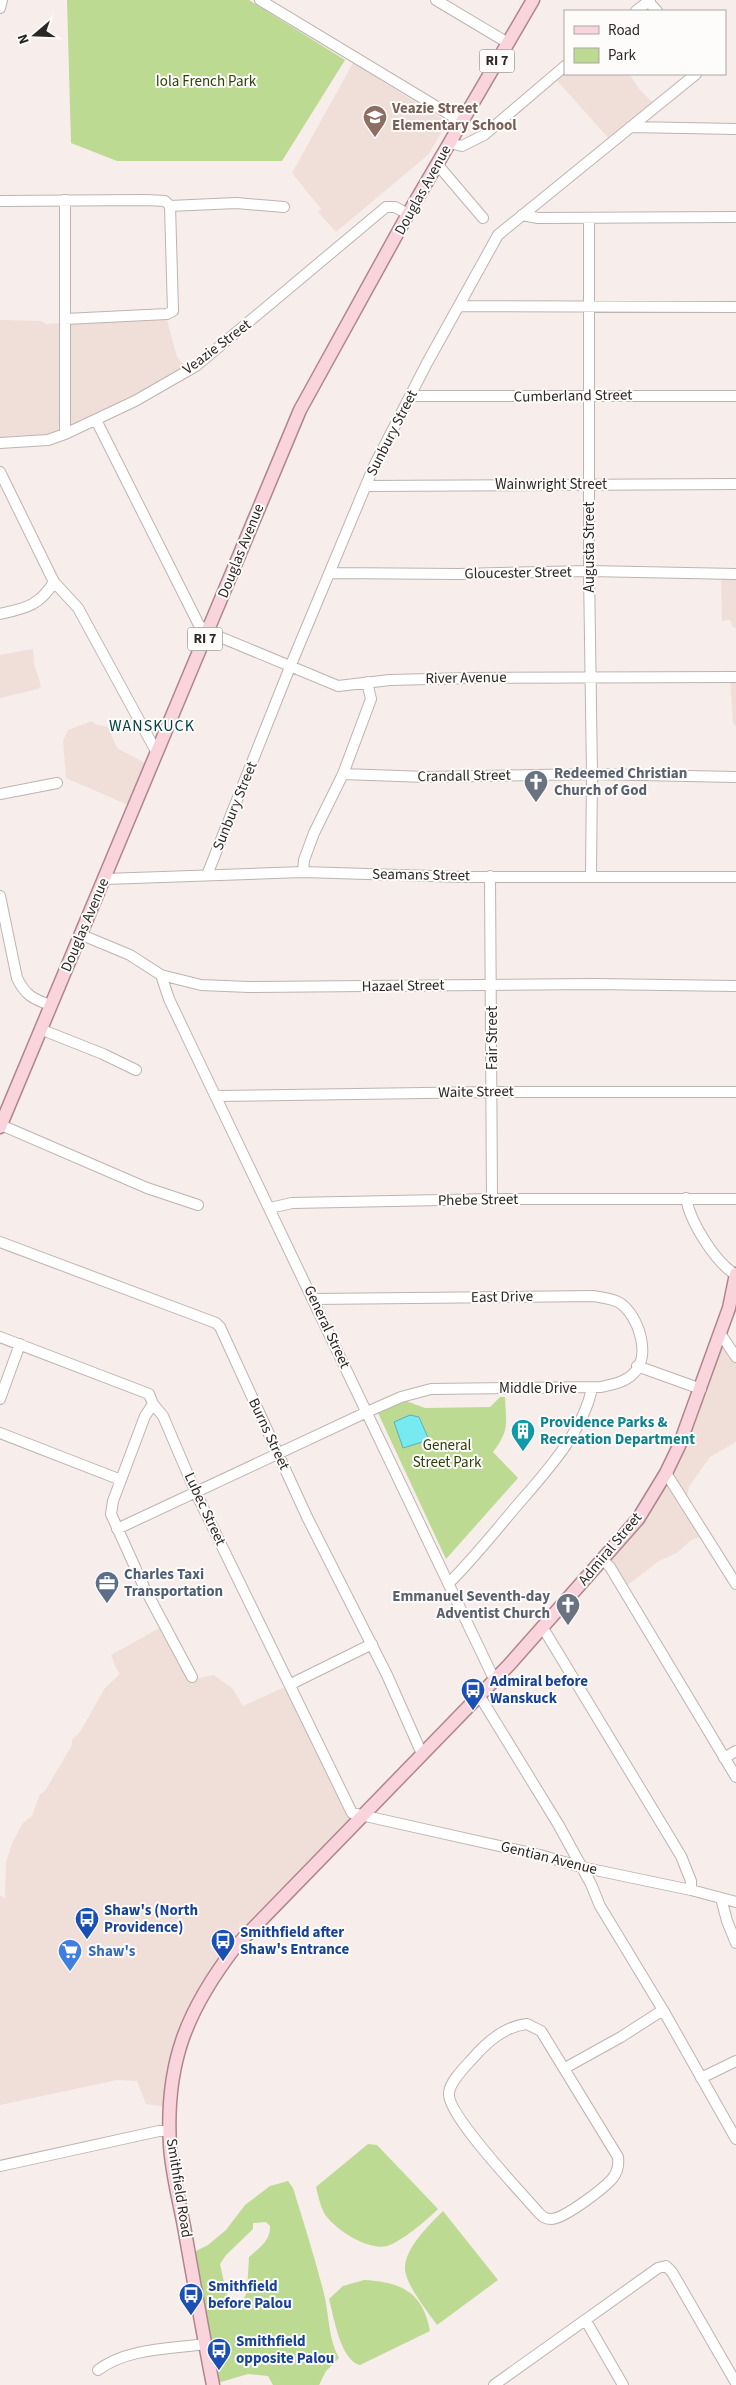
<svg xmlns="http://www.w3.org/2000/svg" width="736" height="2385" viewBox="0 0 736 2385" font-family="'Source Sans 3',sans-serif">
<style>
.built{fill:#f0dfd8}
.green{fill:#bcda92;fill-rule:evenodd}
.water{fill:#77e9f0;stroke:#60afb4}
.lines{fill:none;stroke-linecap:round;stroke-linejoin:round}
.minor-casing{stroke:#bdb4b1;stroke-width:12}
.major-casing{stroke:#af858e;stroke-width:15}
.minor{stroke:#fff;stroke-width:10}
.major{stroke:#f9d4dd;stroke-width:12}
.labels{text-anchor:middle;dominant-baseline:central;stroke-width:4;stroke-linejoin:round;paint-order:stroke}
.shield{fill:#fefcfb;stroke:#6b6867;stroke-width:1}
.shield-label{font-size:14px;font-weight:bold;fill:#2c2827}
.park-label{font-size:15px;fill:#2d4008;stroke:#fefcfb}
.education-label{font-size:15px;font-weight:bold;fill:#785e54;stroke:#fefcfb;text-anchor:start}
.street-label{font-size:15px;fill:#2c2827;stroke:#fefcfb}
.worship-label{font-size:15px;font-weight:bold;fill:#5b616d;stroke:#fefcfb;text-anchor:start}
.culture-label{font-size:15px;font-weight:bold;fill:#0d838f;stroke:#fefcfb;text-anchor:start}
.service-label{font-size:15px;font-weight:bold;fill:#4e5e75;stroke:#fefcfb;text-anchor:start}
.transit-label{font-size:15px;font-weight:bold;fill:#164399;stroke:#fefcfb;text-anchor:start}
.shop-label{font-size:15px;font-weight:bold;fill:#366cbe;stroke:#fefcfb;text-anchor:start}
.neighbourhood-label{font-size:16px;letter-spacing:1px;fill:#004344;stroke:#fefcfb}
</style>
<rect width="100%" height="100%" fill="#f7edea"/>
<path class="built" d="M 353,63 L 447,122 L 429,154 L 336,232 L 318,212 L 321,209 L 292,173 Z
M 565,66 L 565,74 L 629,74 L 640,90 L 654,104 L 610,140 L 553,76 Z
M 166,316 L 177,357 L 189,371 L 74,433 L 0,443 L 0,320 L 41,321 L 46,324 Z
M 736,574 L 736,628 L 733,627 L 730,620 L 722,621 L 721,576 Z
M 33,649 L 34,664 L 41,686 L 38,689 L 0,698 L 0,655 Z
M 736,677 L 736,726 L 733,723 L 730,679 Z
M 92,721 L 95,724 L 108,727 L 117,748 L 147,764 L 128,805 L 66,778 L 63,741 L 68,730 Z
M 718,1330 L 736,1353 L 736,1442 L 710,1457 L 689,1487 L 686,1499 L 706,1534 L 690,1541 L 677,1553 L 659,1561 L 624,1588 L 606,1557 L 664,1481 Z
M 163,1626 L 194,1679 L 214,1675 L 232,1688 L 243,1706 L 289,1685 L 356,1822 L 232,1957 L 193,2025 L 166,2107 L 146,2104 L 137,2081 L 117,2080 L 0,2105 L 0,1895 L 5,1899 L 6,1862 L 12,1844 L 22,1824 L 32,1816 L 40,1794 L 45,1791 L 72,1745 L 72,1740 L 80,1732 L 105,1688 L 120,1674 L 116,1668 L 111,1655 Z"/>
<path class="green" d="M 67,0 L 249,0 L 345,60 L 282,161 L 117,161 L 71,143 Z
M 500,1397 L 505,1397 C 506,1423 510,1430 493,1452 L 518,1478 L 446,1559 L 378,1413 L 406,1401 L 425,1408 L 490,1407 Z
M 368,2144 L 377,2145 L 438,2209 C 427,2220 401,2242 387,2246 C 368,2251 334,2229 324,2213 C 320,2205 318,2195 316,2187 Z
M 288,2181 L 293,2188 C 304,2224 316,2261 325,2298 C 329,2318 329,2340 339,2358 L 326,2371 L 319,2385 L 273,2385 L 268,2376 L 248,2374 L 214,2384 L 188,2255 L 208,2245 L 226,2230 L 245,2205 L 270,2186 ZM 266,2222 L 270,2226 C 271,2240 259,2248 249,2257 L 247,2292 L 243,2300 L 234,2305 L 228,2300 L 220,2264 L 226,2255 L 253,2229 L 253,2223 Z
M 443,2211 L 498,2280 L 437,2325 C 428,2312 405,2284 405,2268 C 405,2248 429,2225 443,2211 Z
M 364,2280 C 401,2282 423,2292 430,2331 L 360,2365 C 340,2360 334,2317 329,2299 L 343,2286 Z"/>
<path class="water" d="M 410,1415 L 419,1417 L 429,1440 L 403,1448 L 394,1422 Z"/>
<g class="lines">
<defs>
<path id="minor" d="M 260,0 L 462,122
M 436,0 L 508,43
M 647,0 L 657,11
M 0,8 L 2,0
M 636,11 L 650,0
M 630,127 L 736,129
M 449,143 L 462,146 L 484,135 L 565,66
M 437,164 L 483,218
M 65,200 L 65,434
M 0,201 L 146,200 L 165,201 L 170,206 L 236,203 L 284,207
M 522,215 L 538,218 L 736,217
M 589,218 L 589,571 L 592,774 L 591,876
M 460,306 L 736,307
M 65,319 L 167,314 L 173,311 L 170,206
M 411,396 L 736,396
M 96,420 L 199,625 L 208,632 L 338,686 L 390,680 L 469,678 L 736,677
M 0,443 L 48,440 L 65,434 L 135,401 L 196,366 L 386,207 L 395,207 L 408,214
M 0,472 L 54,582 L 78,608 L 157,753
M 366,486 L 736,484
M 330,573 L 459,574 L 589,571 L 736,574
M 0,614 C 26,608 39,606 54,582
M 343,774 L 426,777 L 592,774 L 736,777
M 0,794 L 57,783
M 303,872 L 304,860 L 314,833 L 343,774 L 371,699 L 367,682
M 207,875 L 290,667 L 374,466 L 427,363 L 498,235 L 696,74
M 490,876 L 492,1199
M 105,879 L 303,872 L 464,877 L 736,877
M 0,896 L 17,978 C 25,995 33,999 50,1005
M 82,935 L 130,955 L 161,975 L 201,985 L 249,987 L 594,984 L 736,986
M 161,975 L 169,999 L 190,1043 L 494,1679
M 40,1029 L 103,1054 L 136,1070
M 216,1096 L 492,1092 L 736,1092
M 1,1125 L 147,1188 L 198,1205
M 686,1198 C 690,1222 715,1262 736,1275
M 270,1208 L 292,1203 L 492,1199 L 736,1199
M 0,1242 L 216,1323 L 220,1327 L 307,1517 L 387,1675 L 422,1754
M 720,1333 L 736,1357
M 0,1337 L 149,1394 L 153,1404 L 163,1416 L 195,1491 L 352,1813 L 540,1855 L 581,1867 L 691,1890 L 736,1902
M 637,1366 L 701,1389
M 0,1399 L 20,1344
M 153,1404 L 145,1416 L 113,1501 L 111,1514 L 144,1587 L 192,1677
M 0,1433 L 121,1480
M 666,1473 L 736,1584
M 117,1529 L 367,1412 L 401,1397 L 431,1389 L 601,1387 C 612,1384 624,1383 633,1374 C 652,1357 639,1316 620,1303 C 612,1298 602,1298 594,1296 L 313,1299
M 602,1559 L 610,1567 L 736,1777
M 449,1583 C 472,1560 493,1534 514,1509 C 544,1474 583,1433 592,1388
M 543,1628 L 681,1856 L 691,1881 L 691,1890
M 291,1684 L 372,1644
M 479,1695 L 558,1824 L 591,1884 L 600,1906 L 663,2010 L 736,2139
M 724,1758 L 736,1751
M 721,1898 L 727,1921 L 736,1943
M 527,2024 L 541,2031 L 618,2157 C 619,2165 618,2172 612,2179 C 603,2189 564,2219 551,2219 C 544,2219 542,2216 538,2212 C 521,2192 446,2114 449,2093 C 450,2081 465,2067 473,2058 C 486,2043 505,2026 527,2024 Z
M 565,2068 L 621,2037 L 663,2010
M 701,2078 L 736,2061
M 0,2166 L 159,2131 L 170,2131
M 586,2321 L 623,2385
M 98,2370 C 127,2348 170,2349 205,2344
M 494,2385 L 658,2268 L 666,2266 L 672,2272 L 736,2383"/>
<path id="major" d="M 0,1127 L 300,410 L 408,214 L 533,0
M 213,2385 C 203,2334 194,2283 185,2232 C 180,2204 172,2175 170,2146 C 165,2064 186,2011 236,1946 L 509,1665 L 638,1519 L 666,1473 L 679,1446 L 729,1308 L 736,1274"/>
</defs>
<use href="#minor" class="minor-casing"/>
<use href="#major" class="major-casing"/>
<use href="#minor" class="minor"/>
<use href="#major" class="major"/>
</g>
<defs>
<symbol id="school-pin" viewBox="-11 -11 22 30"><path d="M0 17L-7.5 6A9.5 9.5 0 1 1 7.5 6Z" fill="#8d6e63" stroke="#fefcfb"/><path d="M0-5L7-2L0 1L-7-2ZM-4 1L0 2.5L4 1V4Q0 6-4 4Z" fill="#fff"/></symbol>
<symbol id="church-pin" viewBox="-11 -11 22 30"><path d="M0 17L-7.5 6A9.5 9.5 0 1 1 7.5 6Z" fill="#6b7280" stroke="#fefcfb"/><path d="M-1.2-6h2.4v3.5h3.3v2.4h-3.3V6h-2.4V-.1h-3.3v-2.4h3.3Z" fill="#fff"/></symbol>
<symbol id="building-pin" viewBox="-11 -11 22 30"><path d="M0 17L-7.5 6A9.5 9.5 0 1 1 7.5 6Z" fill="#0f9aa8" stroke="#fefcfb"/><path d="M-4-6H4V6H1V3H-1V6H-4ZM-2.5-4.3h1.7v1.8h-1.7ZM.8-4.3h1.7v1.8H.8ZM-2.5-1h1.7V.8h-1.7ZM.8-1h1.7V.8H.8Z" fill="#fff"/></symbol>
<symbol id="office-pin" viewBox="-11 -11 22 30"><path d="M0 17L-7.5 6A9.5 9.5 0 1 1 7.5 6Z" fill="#5c6f8a" stroke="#fefcfb"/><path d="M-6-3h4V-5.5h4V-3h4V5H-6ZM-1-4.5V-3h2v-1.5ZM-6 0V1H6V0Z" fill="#fff"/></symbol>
<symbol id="bus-pin" viewBox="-11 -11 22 30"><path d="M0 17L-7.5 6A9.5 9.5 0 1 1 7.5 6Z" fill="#1a4fb4" stroke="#fefcfb"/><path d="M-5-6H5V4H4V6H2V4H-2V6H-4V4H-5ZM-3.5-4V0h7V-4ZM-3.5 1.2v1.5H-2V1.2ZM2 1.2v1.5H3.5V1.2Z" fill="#fff"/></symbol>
<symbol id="supermarket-pin" viewBox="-11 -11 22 30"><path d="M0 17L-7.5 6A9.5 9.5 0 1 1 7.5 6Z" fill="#3f7fe0" stroke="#fefcfb"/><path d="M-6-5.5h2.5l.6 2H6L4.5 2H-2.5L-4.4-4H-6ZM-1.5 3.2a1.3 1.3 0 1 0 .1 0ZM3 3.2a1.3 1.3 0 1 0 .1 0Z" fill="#fff"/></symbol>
</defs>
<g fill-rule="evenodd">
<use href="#school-pin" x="361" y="103" width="28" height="38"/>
<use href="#church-pin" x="522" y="768" width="28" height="38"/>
<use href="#building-pin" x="509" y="1417" width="28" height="38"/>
<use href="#office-pin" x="93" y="1569" width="28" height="38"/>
<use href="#church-pin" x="554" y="1591" width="28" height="38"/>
<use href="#bus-pin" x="459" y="1676" width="28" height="38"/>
<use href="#bus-pin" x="73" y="1905" width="28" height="38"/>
<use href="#bus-pin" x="209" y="1927" width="28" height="38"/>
<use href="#supermarket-pin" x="56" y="1937" width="28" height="38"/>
<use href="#bus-pin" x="177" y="2281" width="28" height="38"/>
<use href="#bus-pin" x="205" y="2336" width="28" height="38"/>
</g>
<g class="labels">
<g class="shield">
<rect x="479.5" y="49.5" width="35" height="23" rx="4"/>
<rect x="187.5" y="627.5" width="35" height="23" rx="4"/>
</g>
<g class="shield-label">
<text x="497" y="61">RI 7</text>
<text x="205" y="639">RI 7</text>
</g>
<g class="park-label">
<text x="206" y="81">Iola French Park</text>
<text x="447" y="1445">General<tspan x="447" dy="17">Street Park</tspan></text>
</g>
<g class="education-label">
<text x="392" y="108">Veazie Street<tspan x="392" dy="17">Elementary School</tspan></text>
</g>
<g class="street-label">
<text transform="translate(423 190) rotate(-61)">Douglas Avenue</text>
<text transform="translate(217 347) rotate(-37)">Veazie Street</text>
<text transform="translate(573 396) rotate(-1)">Cumberland Street</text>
<text transform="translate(392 433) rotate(-63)">Sunbury Street</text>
<text x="551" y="484">Wainwright Street</text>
<text transform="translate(589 547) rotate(-90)">Augusta Street</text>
<text transform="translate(241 551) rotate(-68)">Douglas Avenue</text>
<text transform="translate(518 573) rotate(-1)">Gloucester Street</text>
<text transform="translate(466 678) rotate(-1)">River Avenue</text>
<text transform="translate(464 776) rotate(-1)">Crandall Street</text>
<text transform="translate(235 806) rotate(-68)">Sunbury Street</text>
<text transform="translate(421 875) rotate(1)">Seamans Street</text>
<text transform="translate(85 925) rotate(-67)">Douglas Avenue</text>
<text transform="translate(403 986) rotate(-1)">Hazael Street</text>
<text transform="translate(492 1038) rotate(-90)">Fair Street</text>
<text transform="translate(476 1092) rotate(-1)">Waite Street</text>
<text transform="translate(478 1200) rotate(-1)">Phebe Street</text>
<text transform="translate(502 1297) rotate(-1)">East Drive</text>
<text transform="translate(327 1327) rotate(65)">General Street</text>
<text x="538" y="1388">Middle Drive</text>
<text transform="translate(269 1434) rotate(65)">Burns Street</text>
<text transform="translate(205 1509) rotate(65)">Lubec Street</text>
<text transform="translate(610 1549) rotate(-50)">Admiral Street</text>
<text transform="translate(549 1858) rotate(14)">Gentian Avenue</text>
<text transform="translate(179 2188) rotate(81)">Smithfield Road</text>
</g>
<g class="worship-label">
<text x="554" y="773">Redeemed Christian<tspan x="554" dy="17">Church of God</tspan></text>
<text x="550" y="1596" text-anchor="end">Emmanuel Seventh-day<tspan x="550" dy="17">Adventist Church</tspan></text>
</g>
<g class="culture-label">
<text x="540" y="1422">Providence Parks &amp;<tspan x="540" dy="17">Recreation Department</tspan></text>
</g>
<g class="service-label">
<text x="124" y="1574">Charles Taxi<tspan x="124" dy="17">Transportation</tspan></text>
</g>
<g class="transit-label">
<text x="490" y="1681">Admiral before<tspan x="490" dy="17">Wanskuck</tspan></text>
<text x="104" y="1910">Shaw's (North<tspan x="104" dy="17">Providence)</tspan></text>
<text x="240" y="1932">Smithfield after<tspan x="240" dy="17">Shaw's Entrance</tspan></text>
<text x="208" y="2286">Smithfield<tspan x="208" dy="17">before Palou</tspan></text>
<text x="236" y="2341">Smithfield<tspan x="236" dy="17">opposite Palou</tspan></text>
</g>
<g class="shop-label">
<text x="88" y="1951">Shaw's</text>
</g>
<g class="neighbourhood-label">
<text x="152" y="726">WANSKUCK</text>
</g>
</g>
<rect x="564" y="10" width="162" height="65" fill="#fefcfb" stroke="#aaa7a6"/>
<rect x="574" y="26" width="25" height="8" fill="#f9d4dd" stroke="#aaa7a6"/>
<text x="608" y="35" font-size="15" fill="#2c2827">Road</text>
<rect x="574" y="48" width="25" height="15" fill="#bcda92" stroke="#aaa7a6"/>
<text x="608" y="60" font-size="15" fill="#2c2827">Park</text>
<g transform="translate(35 35) rotate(251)" stroke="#fefcfb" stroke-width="4" paint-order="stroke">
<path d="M0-4L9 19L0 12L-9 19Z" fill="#2c2827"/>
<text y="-8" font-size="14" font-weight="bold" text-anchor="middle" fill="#2c2827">N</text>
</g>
</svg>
